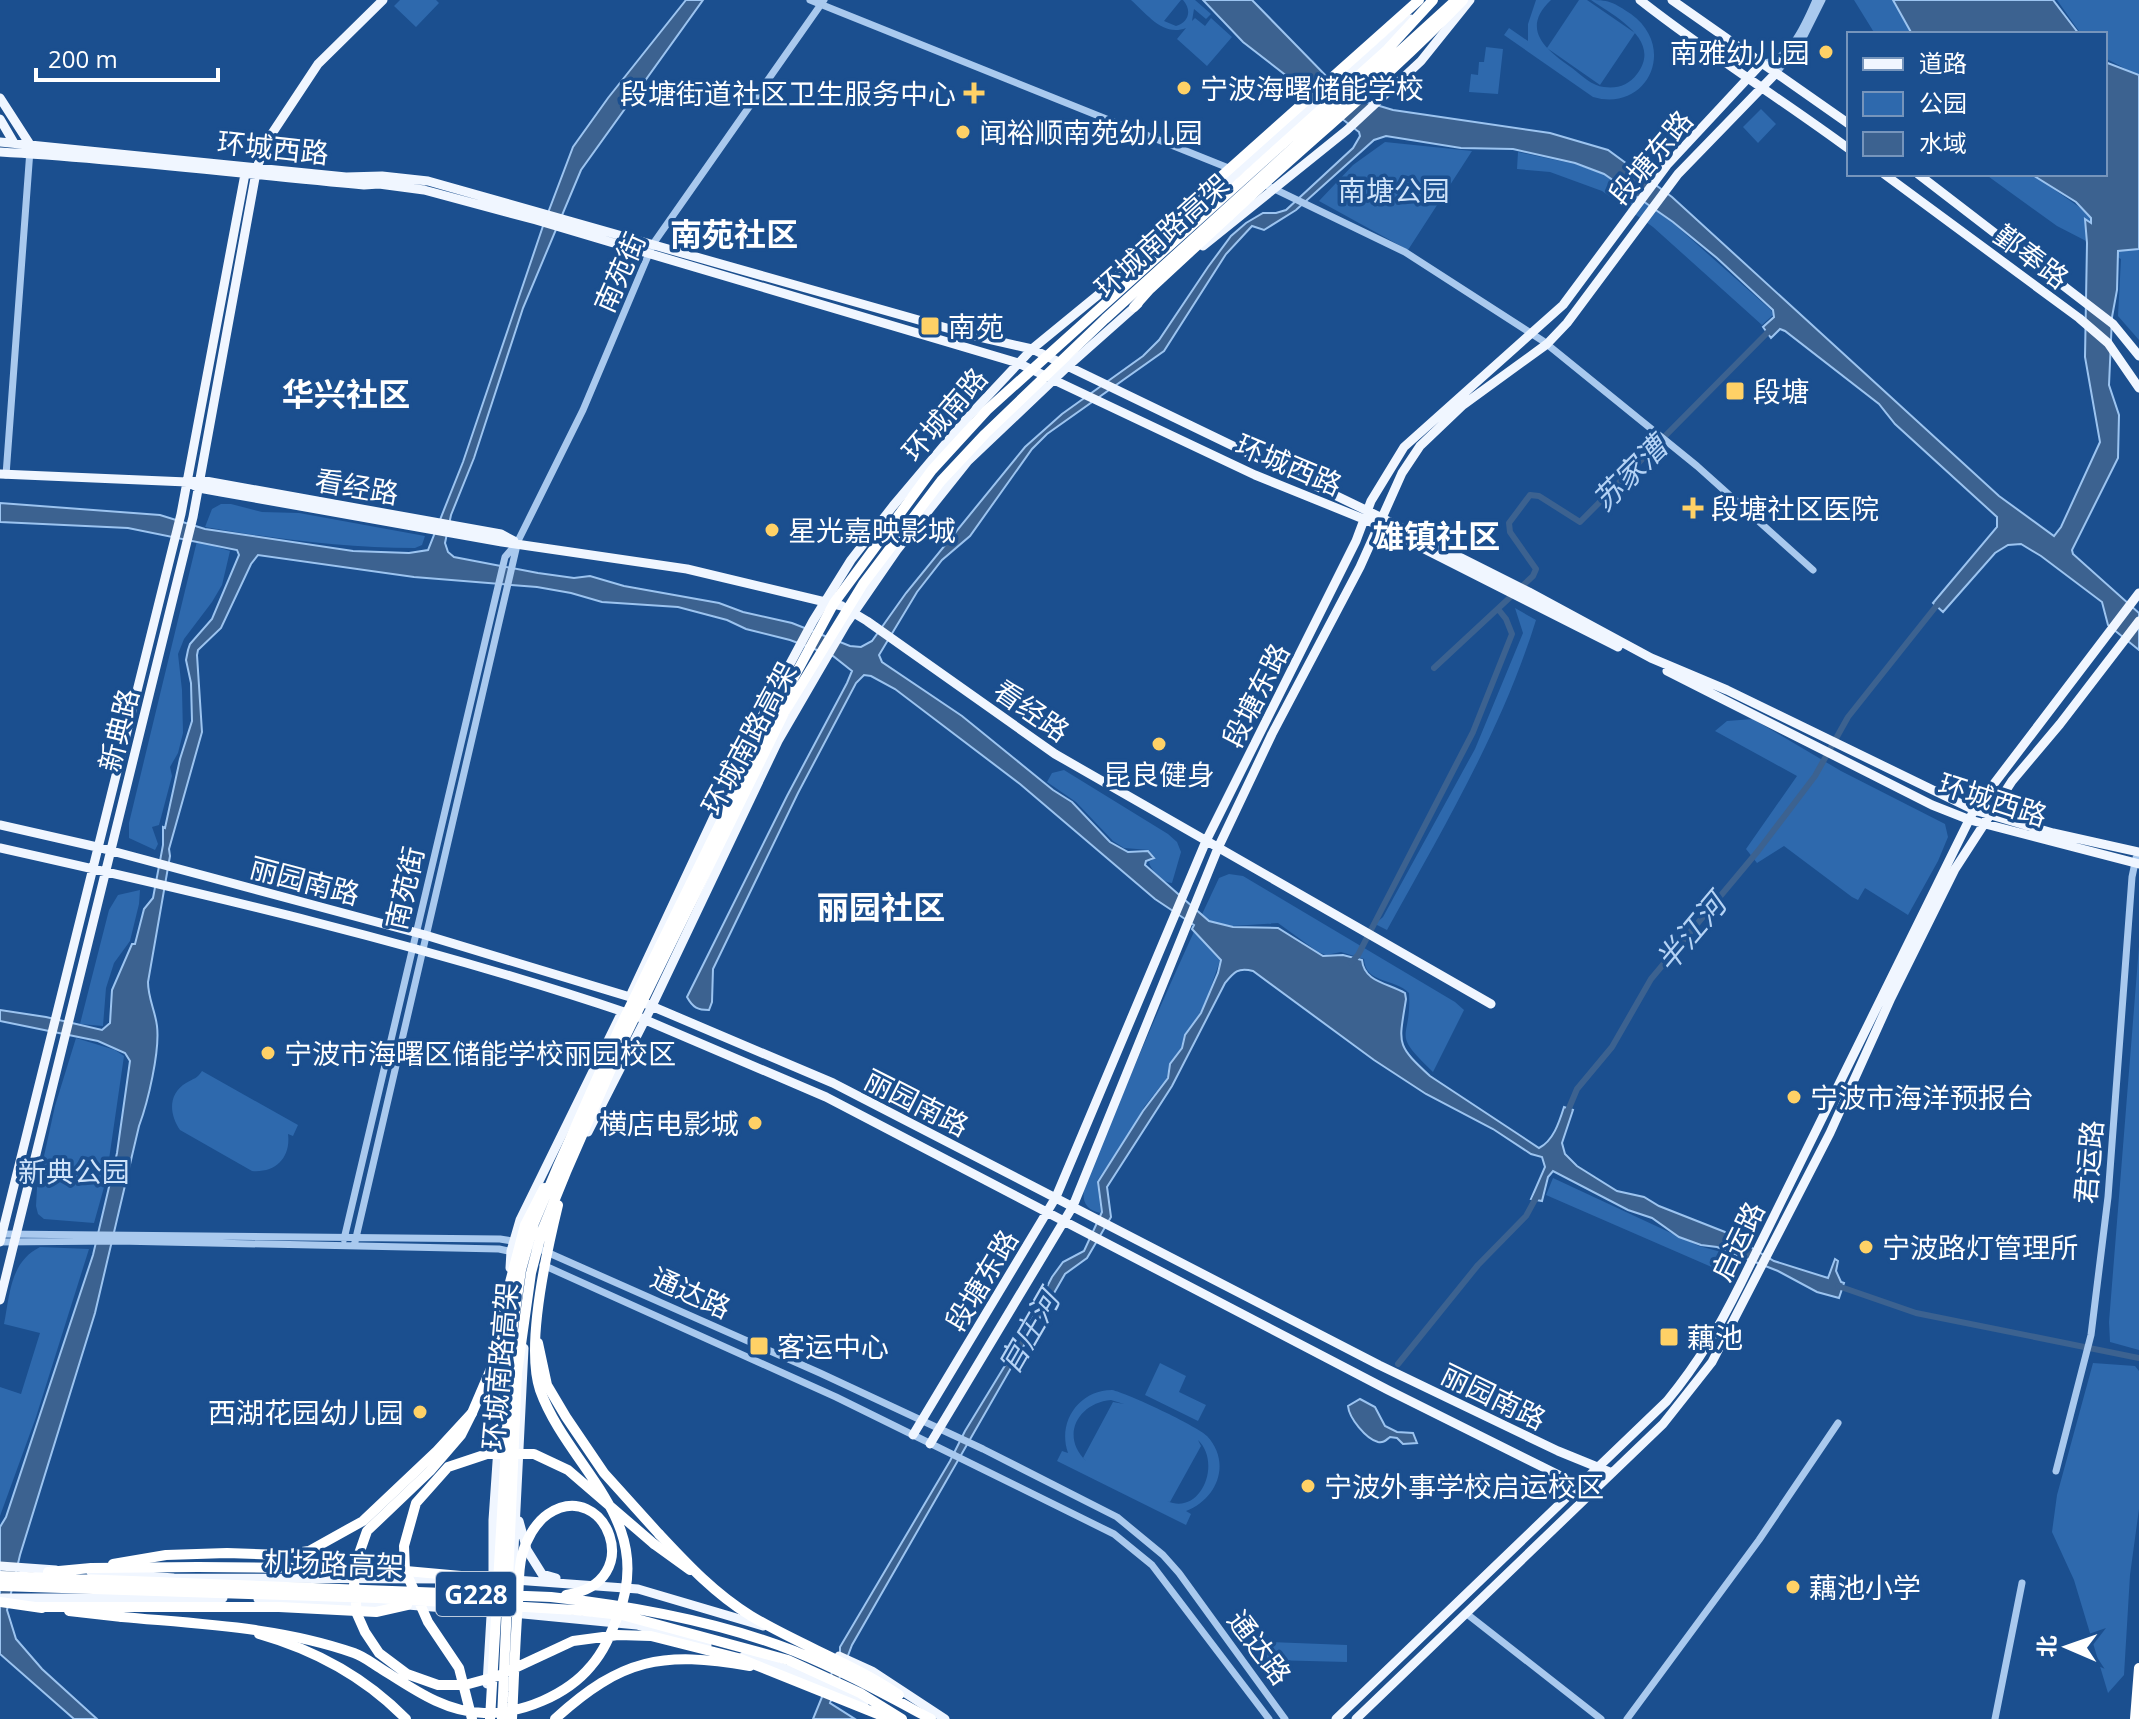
<svg xmlns="http://www.w3.org/2000/svg" width="2139" height="1719" viewBox="0 0 2139 1719" font-family="'Open Sans','Noto Sans SC',sans-serif">
<style>
.green{fill:#2e69ad;fill-rule:evenodd}
.water{fill:#3c6290;stroke:#9cc4f0;stroke-width:2}
.lines{fill:none;stroke-linecap:round;stroke-linejoin:round}
.canal{stroke:#3c6290;stroke-width:6}
.minor{stroke:#a9c9ee;stroke-width:7}
.major{stroke:#f0f6ff;stroke-width:9}
.highway{stroke:#fff;stroke-width:10}
.highway-bridge{stroke:#fff;stroke-width:10}
.poi-dot{fill:#ffd166;stroke:#1b4f8f;stroke-width:3}
.labels{text-anchor:middle;dominant-baseline:central;stroke-width:7;stroke-linejoin:round;paint-order:stroke}
.shield{fill:#1b4f8f;stroke:#bbcadd;stroke-width:2}
.shield-label{font-size:26px;font-weight:bold;fill:#fff}
.poi-label{font-size:28px;fill:#fff;stroke:#1b4f8f;text-anchor:start}
.street-label{font-size:28px;fill:#fff;stroke:#1b4f8f}
.park-label{font-size:28px;fill:#cfe3fa;stroke:#1b4f8f}
.water-label{font-size:30px;font-style:italic;fill:#b5d3f5;stroke:#1b4f8f}
.quarter-label{font-size:32px;font-weight:bold;fill:#fff;stroke:#1b4f8f}
</style>
<rect width="100%" height="100%" fill="#1b4f8f"/>
<path class="green" d="M 400,0 L 436,0 L 439,3 L 416,27 L 394,6 Z
M 1131,0 L 1181,0 L 1164,21 L 1176,26 C 1189,22 1192,10 1183,0 L 1195,0 L 1211,14 L 1206,19 L 1194,9 L 1192,21 L 1195,18 L 1205,26 L 1211,18 L 1232,37 L 1207,66 L 1177,39 L 1186,28 C 1163,37 1147,14 1131,0 Z
M 1536,0 L 1551,0 C 1519,30 1548,51 1572,68 C 1581,75 1592,86 1604,87 C 1617,89 1629,85 1637,74 C 1663,40 1614,16 1591,0 C 1611,0 1614,3 1631,14 C 1678,48 1647,113 1593,97 L 1504,35 L 1509,28 L 1528,41 L 1528,24 Z
M 1579,0 L 1587,0 L 1635,33 L 1600,85 L 1547,48 Z
M 1854,0 L 1895,0 L 1914,34 L 1875,34 Z
M 2057,0 L 2139,0 L 2139,76 L 2105,58 L 2105,34 L 2081,34 Z
M 1486,47 L 1503,49 L 1498,94 L 1469,92 L 1471,74 L 1478,75 L 1479,62 L 1484,62 Z
M 1761,109 L 1776,124 L 1758,143 L 1743,127 Z
M 1385,142 L 1472,151 L 1408,250 L 1319,201 L 1353,165 Z
M 1518,152 L 1575,164 L 1603,174 L 1673,223 L 1771,310 L 1773,315 L 1762,325 L 1653,227 L 1602,191 L 1550,172 L 1517,169 Z
M 1985,174 L 2032,174 L 2139,249 L 2139,340 L 2118,316 L 2121,259 L 2057,226 Z
M 221,504 L 231,504 L 262,512 L 299,513 L 425,536 L 422,545 L 415,548 C 343,548 275,539 205,527 L 212,509 Z
M 197,541 L 230,551 L 222,585 L 212,602 L 184,639 L 178,654 L 182,690 L 183,733 L 178,753 L 170,767 L 172,776 L 159,825 L 152,827 L 158,844 L 155,850 L 129,838 L 129,823 Z
M 1515,608 L 1536,620 C 1502,730 1442,830 1387,930 L 1375,924 L 1383,917 L 1475,749 L 1523,633 Z
M 1753,719 L 1841,771 L 1945,824 L 1948,837 L 1938,861 L 1908,915 L 1865,888 L 1858,900 L 1852,897 L 1784,846 L 1757,863 L 1746,849 L 1797,776 L 1715,731 L 1727,721 Z
M 1064,770 L 1168,834 L 1177,842 L 1181,852 L 1172,883 C 1163,883 1151,871 1149,862 L 1155,858 L 1149,850 L 1124,848 L 1113,841 L 1076,802 L 1047,782 L 1052,773 Z
M 1229,874 L 1243,876 L 1455,1002 L 1464,1010 L 1433,1072 C 1389,1030 1412,1042 1409,993 C 1395,978 1365,984 1364,959 L 1341,952 L 1326,955 L 1318,952 L 1278,923 L 1232,926 L 1208,995 L 1200,1013 L 1184,1035 L 1181,1048 L 1169,1064 L 1167,1078 L 1144,1107 L 1135,1125 L 1097,1181 L 1101,1213 C 1086,1210 1082,1202 1084,1188 C 1126,1083 1171,980 1219,878 Z
M 140,890 L 139,904 L 130,941 L 114,963 L 106,988 L 103,1026 L 80,1024 L 109,910 L 118,895 Z
M 2139,946 L 2139,1350 L 2110,1342 L 2109,1322 Z
M 76,1038 L 115,1050 L 124,1056 L 106,1180 L 94,1223 L 44,1219 L 38,1214 L 36,1206 L 37,1188 L 55,1106 Z
M 202,1071 L 298,1125 L 293,1136 L 288,1134 C 291,1157 276,1173 252,1171 L 180,1130 C 169,1114 168,1094 186,1083 C 194,1078 197,1079 202,1071 Z
M 1553,1178 L 1699,1246 L 1740,1257 L 1730,1275 L 1546,1195 Z
M 40,1247 L 89,1249 L 36,1417 L 0,1516 L 0,1387 L 21,1394 L 40,1333 L 4,1324 C 10,1294 10,1262 40,1247 Z
M 1160,1363 L 1186,1376 L 1179,1392 L 1206,1405 L 1198,1421 L 1145,1395 Z
M 2093,1363 L 2135,1366 L 2139,1371 L 2139,1509 L 2130,1575 L 2124,1675 L 2108,1693 L 2074,1580 L 2052,1532 L 2057,1495 Z
M 1112,1390 C 1127,1393 1197,1426 1207,1436 C 1232,1463 1217,1499 1186,1511 L 1191,1514 L 1186,1525 L 1057,1461 L 1062,1451 L 1068,1453 C 1057,1422 1079,1390 1112,1390 ZM 1111,1400 L 1124,1404 L 1113,1402 L 1083,1458 L 1086,1461 C 1060,1436 1078,1403 1111,1400 ZM 1198,1440 C 1222,1463 1201,1516 1167,1501 L 1170,1502 L 1201,1446 Z
M 1267,1642 L 1347,1645 L 1347,1662 L 1267,1660 Z"/>
<path class="water" d="M 686,0 L 703,0 L 581,170 L 523,308 L 474,458 L 451,515 L 445,543 L 448,552 L 454,557 L 538,573 L 574,578 L 590,576 L 624,586 L 719,603 L 743,612 L 792,623 L 850,646 L 861,647 L 872,641 L 906,593 L 1025,447 L 1062,414 L 1143,356 L 1159,340 L 1208,267 L 1231,236 L 1246,223 L 1263,213 L 1276,213 L 1286,210 L 1353,148 L 1360,136 L 1359,132 L 1243,42 L 1203,0 L 1252,0 L 1331,81 L 1353,98 L 1393,110 L 1550,133 L 1608,150 L 1672,197 L 1999,496 L 2054,536 L 2061,527 L 2100,442 L 2085,357 L 2087,243 L 2085,219 L 2091,223 L 2091,218 L 2076,202 L 2031,174 L 2105,174 L 2105,62 L 2139,75 L 2139,249 L 2118,251 L 2117,290 L 2112,317 L 2109,385 L 2119,415 L 2118,458 L 2072,550 L 2073,554 L 2139,613 L 2139,650 L 2108,625 L 2102,602 L 2041,556 L 2021,544 L 2008,545 L 1995,553 L 1943,612 L 1933,603 L 1997,527 L 1997,517 L 1895,424 L 1879,404 L 1785,331 L 1780,329 L 1771,338 L 1763,327 L 1774,317 L 1773,310 L 1717,258 L 1673,222 L 1604,174 L 1575,163 L 1513,149 L 1461,148 L 1386,136 L 1374,140 L 1296,210 L 1264,230 L 1252,226 L 1226,254 L 1164,351 L 1047,434 L 1032,449 L 970,536 L 942,560 L 917,592 L 879,655 L 882,662 L 962,716 L 1053,790 L 1072,802 L 1110,842 L 1128,852 L 1148,851 L 1154,858 L 1146,861 L 1145,865 L 1209,921 L 1233,927 L 1278,928 L 1323,956 L 1343,955 L 1362,960 C 1364,982 1388,983 1405,993 L 1406,999 C 1399,1044 1395,1044 1430,1076 L 1539,1148 C 1553,1141 1559,1123 1564,1107 L 1573,1110 L 1562,1143 L 1565,1154 L 1577,1166 L 1617,1191 L 1644,1197 L 1659,1206 L 1725,1232 L 1774,1261 L 1828,1278 L 1835,1259 L 1838,1261 L 1836,1271 L 1841,1282 L 1844,1283 L 1839,1298 L 1817,1292 L 1778,1271 L 1717,1247 L 1701,1245 L 1679,1237 L 1652,1218 L 1628,1210 L 1553,1171 L 1548,1177 L 1542,1201 L 1531,1199 L 1545,1167 L 1542,1157 L 1531,1154 L 1493,1129 L 1426,1094 L 1374,1060 L 1253,971 C 1238,967 1234,972 1225,983 L 1172,1086 L 1107,1187 L 1111,1217 L 1087,1258 L 1065,1274 L 852,1645 L 830,1703 L 855,1719 L 813,1719 L 840,1653 L 840,1647 L 950,1461 L 965,1431 L 1012,1354 L 1052,1277 L 1063,1262 L 1084,1251 L 1102,1212 L 1098,1182 L 1143,1111 L 1168,1078 L 1170,1064 L 1182,1048 L 1185,1035 L 1201,1013 L 1218,973 L 1221,960 L 1192,929 L 1194,925 L 1155,899 L 1020,784 L 895,689 L 871,676 L 864,675 L 856,683 L 798,793 L 713,969 L 712,1002 L 709,1010 C 698,1010 693,1008 687,997 L 787,796 L 847,683 L 852,671 L 833,656 L 790,640 L 746,629 L 727,620 L 678,607 L 602,602 L 571,593 L 537,587 L 414,577 L 258,555 L 251,564 L 221,628 L 198,650 L 197,655 L 202,732 L 169,849 L 170,856 L 148,982 C 148,998 155,1010 157,1026 C 160,1051 148,1102 139,1126 L 95,1313 L 20,1555 L 7,1610 L 16,1639 L 42,1669 L 97,1719 L 74,1719 L 0,1654 L 0,1527 L 6,1517 L 93,1255 L 117,1153 L 130,1061 L 125,1053 L 98,1041 L 0,1021 L 0,1010 L 46,1017 L 102,1030 L 110,1023 L 112,990 L 132,944 L 135,944 L 144,909 L 153,898 L 163,845 L 163,827 L 165,828 L 180,759 L 192,721 L 191,683 L 186,660 L 188,650 L 190,644 L 212,619 L 239,555 L 237,550 L 128,528 L 0,522 L 0,503 L 160,515 L 205,529 L 353,551 L 409,553 L 428,550 L 463,462 L 543,226 L 573,147 L 608,98 Z
M 1893,0 L 2053,0 L 2079,34 L 1912,34 Z
M 1360,1399 L 1375,1407 L 1385,1426 L 1397,1432 L 1413,1433 L 1417,1443 L 1403,1444 L 1397,1438 L 1390,1437 C 1386,1440 1384,1443 1378,1442 C 1366,1439 1349,1418 1348,1406 Z"/>
<g class="lines">
<path class="canal" d="M 1434,668 L 1533,576 L 1536,569 L 1510,532 L 1509,523 L 1530,495 L 1539,496 L 1580,522 L 1770,330
M 1351,963 L 1358,955 L 1473,732 L 1512,634 L 1506,619 L 1498,609
M 1567,1113 L 1577,1089 L 1612,1047 L 1651,979 L 1758,851 L 1815,776 L 1848,717 L 1941,600
M 1838,1286 L 1916,1313 L 2139,1358
M 1398,1364 L 1478,1265 L 1526,1216 L 1538,1194"/>
<path class="minor" d="M 810,0 L 1231,169
M 1762,63 C 1790,62 1806,23 1816,0
M 1776,73 L 1801,42 L 1822,0
M 1260,182 L 1405,252 L 1543,341 L 1697,466 L 1813,570
M 6,475 L 30,150
M 0,1234 L 500,1239 L 518,1242
M 344,1239 L 505,557 L 517,543 L 583,410 L 653,244 L 824,0
M 0,1242 L 118,1241 L 499,1249 L 513,1252
M 355,1242 L 517,545
M 533,1246 L 820,1373 L 983,1449 L 1117,1517 L 1163,1555 L 1179,1573 L 1285,1719
M 543,1265 L 836,1397 L 1114,1534 L 1152,1565 L 1269,1719
M 2056,1471 L 2091,1335 L 2108,1197 L 2132,877 L 2136,858
M 1467,1614 L 1601,1719
M 1627,1719 L 1759,1540 L 1838,1423
M 1995,1719 L 2022,1583"/>
<path class="major" d="M 1640,0 C 1707,53 1780,98 1849,149
M 1672,0 L 1849,124
M 0,98 L 29,143
M 0,119 L 14,143
M 0,142 L 346,177 L 382,176 L 428,181 L 975,336 L 1032,349 L 1376,515 L 1529,592 L 1651,658 L 1727,690 L 1974,810 L 2053,833 L 2139,852
M 0,152 C 122,159 243,174 364,185 L 379,184 L 424,190 L 536,220 L 1018,363 L 1255,475 L 1371,522 L 1618,647
M 1884,174 L 2079,318 L 2108,343 L 2139,388
M 1918,174 L 2113,324 L 2139,356
M 1203,246 L 1347,130 L 1421,61 L 1470,0
M 0,474 L 187,482 L 200,480 L 501,534 L 514,541
M 187,482 L 199,488 L 221,492 L 502,542 L 687,569 L 842,606 L 867,621 L 1055,754 L 1491,1004
M 1667,671 L 1932,805 L 1970,820 L 2139,864
M 0,825 L 97,847 L 425,935 L 630,997 L 833,1083 L 1379,1365 L 1558,1451 L 1612,1473
M 0,848 C 210,895 422,944 627,1013
M 632,992 L 754,731 L 813,621 L 851,560 L 893,506 L 969,416 L 1032,349 L 1115,281 L 1411,19
M 641,1018 L 826,1097 L 1388,1390 L 1591,1491
M 588,1132 L 651,1008 L 778,741 L 846,624 L 897,550 L 968,461 L 1067,367 L 1138,304
M 0,1242 L 181,514 L 245,174 L 248,173
M 510,1268 L 511,1251 L 520,1220 L 622,1012
M 0,1300 L 193,517 L 257,167 L 269,138 L 318,64 L 383,0
M 913,1435 L 1056,1197 L 1206,841 L 1356,541 L 1371,501 L 1404,447 L 1563,305 L 1667,165 L 1762,63
M 930,1444 L 1073,1206 L 1218,848 L 1272,734 L 1360,567 L 1402,473 L 1420,446 L 1463,405 L 1547,344 L 1567,323 L 1678,174 L 1776,73
M 519,1521 L 527,1550 L 542,1574 L 556,1578
M 0,1566 L 56,1570
M 91,1572 L 174,1578 L 452,1579
M 515,1580 L 638,1589 L 763,1626
M 493,1584 L 493,1520 L 508,1303
M 512,1589 L 524,1348
M 2,1598 L 223,1598
M 258,1599 L 395,1604 L 495,1612
M 513,1613 L 637,1625 L 707,1645
M 744,1656 L 790,1670 L 864,1704
M 839,1656 L 872,1671 L 945,1719
M 487,1684 L 492,1599
M 1336,1719 L 1667,1401 C 1699,1362 1718,1329 1741,1283 L 1974,810 L 2139,593
M 1356,1719 L 1663,1424 L 1712,1362 L 1830,1133 L 1891,998 L 1955,869 L 2012,781 L 2060,724 L 2139,621"/>
<path class="highway" d="M 1115,281 L 1131,258 L 1198,197
M 1134,307 L 1150,289 L 1229,216
M 538,1343 L 547,1385 L 566,1417 L 604,1473 L 659,1534
M 654,1544 L 690,1570
M 113,1564 L 166,1555 L 227,1553 L 282,1555 L 309,1551 L 363,1521 L 437,1451 L 472,1413 L 493,1364 L 503,1309
M 198,1567 L 384,1569 L 494,1579
M 0,1602 L 42,1608
M 36,1607 L 279,1607 L 376,1612 L 407,1605
M 69,1611 L 122,1617
M 259,1634 C 315,1650 365,1677 406,1719
M 555,1719 C 622,1658 662,1651 750,1666
M 2135,1719 L 2139,1668"/>
<path class="highway-bridge" d="M 1198,197 L 1419,0
M 1229,216 C 1307,143 1389,77 1463,0
M 503,1309 L 525,1225 L 544,1188
M 472,1413 L 461,1435 L 430,1471 L 367,1531 L 353,1571 L 357,1614 L 365,1632 L 379,1653 L 407,1674 L 438,1685 L 465,1685 L 498,1676 L 573,1641 L 618,1635 L 651,1636 L 738,1658 L 890,1719
M 659,1534 C 687,1564 715,1594 751,1616 C 799,1645 852,1663 899,1695
M 48,1572 L 91,1568 L 198,1567
M 0,1576 L 551,1597 C 633,1606 717,1621 794,1651 C 841,1670 886,1695 931,1719
M 0,1586 L 377,1598 L 575,1610 L 622,1615 L 788,1660 L 860,1693 L 902,1719
M 122,1617 C 199,1624 280,1627 354,1653 C 363,1656 372,1663 380,1668 C 412,1688 444,1712 484,1713 C 522,1714 567,1695 591,1666 C 605,1650 611,1633 619,1613 C 655,1518 568,1468 540,1390 C 525,1346 547,1250 558,1205
M 472,1719 L 459,1668 L 428,1622 L 405,1570 L 404,1546 L 416,1503 L 448,1467 L 487,1454 L 534,1454 L 568,1470 L 654,1544
M 490,1719 L 513,1326 L 521,1270 L 534,1223 L 558,1166 L 619,1029 L 772,718 L 834,603 L 932,470 L 987,410 L 1387,50 L 1433,0
M 502,1719 L 517,1373 L 531,1273 L 542,1231 L 566,1172 L 625,1037 L 784,713 L 863,584 L 941,481 L 985,434 L 1105,319 L 1456,0
M 512,1719 C 514,1680 515,1642 518,1603 C 519,1588 518,1570 522,1555 C 526,1540 535,1523 548,1514 C 605,1476 649,1583 566,1595"/>
</g>
<g class="poi-dot">
<circle cx="1826" cy="52" r="8"/>
<circle cx="1184" cy="88" r="8"/>
<path d="M970 81h8v8h8v8h-8v8h-8v-8h-8v-8h8z"/>
<circle cx="963" cy="132" r="8"/>
<rect x="920" y="316" width="20" height="20" rx="4"/>
<rect x="1725" y="381" width="20" height="20" rx="4"/>
<path d="M1689 496h8v8h8v8h-8v8h-8v-8h-8v-8h8z"/>
<circle cx="772" cy="530" r="8"/>
<circle cx="1159" cy="744" r="8"/>
<circle cx="268" cy="1053" r="8"/>
<circle cx="1794" cy="1097" r="8"/>
<circle cx="755" cy="1123" r="8"/>
<circle cx="1866" cy="1247" r="8"/>
<rect x="1659" y="1327" width="20" height="20" rx="4"/>
<rect x="749" y="1336" width="20" height="20" rx="4"/>
<circle cx="420" cy="1412" r="8"/>
<circle cx="1308" cy="1486" r="8"/>
<circle cx="1793" cy="1587" r="8"/>
</g>
<g class="labels">
<rect class="shield" x="436" y="1572" width="80" height="44" rx="6"/>
<g class="shield-label">
<text x="476" y="1594">G228</text>
</g>
<g class="poi-label">
<text x="1810" y="52" text-anchor="end">南雅幼儿园</text>
<text x="1200" y="88">宁波海曙储能学校</text>
<text x="956" y="93" text-anchor="end">段塘街道社区卫生服务中心</text>
<text x="979" y="132">闻裕顺南苑幼儿园</text>
<text x="948" y="326">南苑</text>
<text x="1753" y="391">段塘</text>
<text x="1711" y="508">段塘社区医院</text>
<text x="788" y="530">星光嘉映影城</text>
<text x="1159" y="774" text-anchor="middle">昆良健身</text>
<text x="284" y="1053">宁波市海曙区储能学校丽园校区</text>
<text x="1810" y="1097">宁波市海洋预报台</text>
<text x="739" y="1123" text-anchor="end">横店电影城</text>
<text x="1882" y="1247">宁波路灯管理所</text>
<text x="1687" y="1337">藕池</text>
<text x="777" y="1346">客运中心</text>
<text x="404" y="1412" text-anchor="end">西湖花园幼儿园</text>
<text x="1324" y="1486">宁波外事学校启运校区</text>
<text x="1809" y="1587">藕池小学</text>
</g>
<g class="street-label">
<text transform="translate(273 147) rotate(6)">环城西路</text>
<text transform="translate(1650 157) rotate(-50)">段塘东路</text>
<text transform="translate(1161 235) rotate(-42)">环城南路高架</text>
<text transform="translate(2032 256) rotate(37)">鄞奉路</text>
<text transform="translate(619 272) rotate(-66)">南苑街</text>
<text transform="translate(944 414) rotate(-49)">环城南路</text>
<text transform="translate(1289 464) rotate(23)">环城西路</text>
<text transform="translate(357 486) rotate(10)">看经路</text>
<text transform="translate(1255 695) rotate(-63)">段塘东路</text>
<text transform="translate(1032 710) rotate(35)">看经路</text>
<text transform="translate(118 730) rotate(-76)">新典路</text>
<text transform="translate(748 738) rotate(-62)">环城南路高架</text>
<text transform="translate(1993 799) rotate(18)">环城西路</text>
<text transform="translate(305 880) rotate(15)">丽园南路</text>
<text transform="translate(404 888) rotate(-77)">南苑街</text>
<text transform="translate(917 1102) rotate(27)">丽园南路</text>
<text transform="translate(2088 1162) rotate(-85)">君运路</text>
<text transform="translate(1737 1241) rotate(-64)">启运路</text>
<text transform="translate(981 1280) rotate(-59)">段塘东路</text>
<text transform="translate(691 1292) rotate(24)">通达路</text>
<text transform="translate(499 1366) rotate(-85)">环城南路高架</text>
<text transform="translate(1494 1396) rotate(26)">丽园南路</text>
<text transform="translate(334 1563) rotate(2)">机场路高架</text>
<text transform="translate(1260 1647) rotate(53)">通达路</text>
</g>
<g class="park-label">
<text x="1394" y="190">南塘公园</text>
<text x="74" y="1171">新典公园</text>
</g>
<g class="water-label">
<text transform="translate(1629 473) rotate(-45)">苏家漕</text>
<text transform="translate(1690 932) rotate(-50)">半江河</text>
<text transform="translate(1028 1332) rotate(-60)">官庄河</text>
</g>
<g class="quarter-label">
<text x="734" y="233">南苑社区</text>
<text x="346" y="393">华兴社区</text>
<text x="1436" y="535">雄镇社区</text>
<text x="881" y="906">丽园社区</text>
</g>
</g>
<rect x="1847" y="32" width="260" height="144" fill="#1b4f8f" stroke="#7695bc" stroke-width="2"/>
<rect x="1863" y="58" width="40" height="12" fill="#f0f6ff" stroke="#7695bc" stroke-width="2"/>
<text x="1919" y="72" font-size="24" fill="#ffffff">道路</text>
<rect x="1863" y="92" width="40" height="24" fill="#2e69ad" stroke="#7695bc" stroke-width="2"/>
<text x="1919" y="112" font-size="24" fill="#ffffff">公园</text>
<rect x="1863" y="132" width="40" height="24" fill="#3c6290" stroke="#7695bc" stroke-width="2"/>
<text x="1919" y="152" font-size="24" fill="#ffffff">水域</text>
<g transform="translate(2067 1647) rotate(272)" stroke="#1b4f8f" stroke-width="6" paint-order="stroke">
<path d="M0-6L14 30L0 20L-14 30Z" fill="#ffffff"/>
<text y="-12" font-size="22" font-weight="bold" text-anchor="middle" fill="#ffffff">北</text>
</g>
<path d="M36 68v12h182v-12" fill="none" stroke="#ffffff" stroke-width="4"/>
<text x="48" y="68" font-size="24" fill="#ffffff" stroke="#1b4f8f" stroke-width="6" paint-order="stroke">200 m</text>
</svg>
